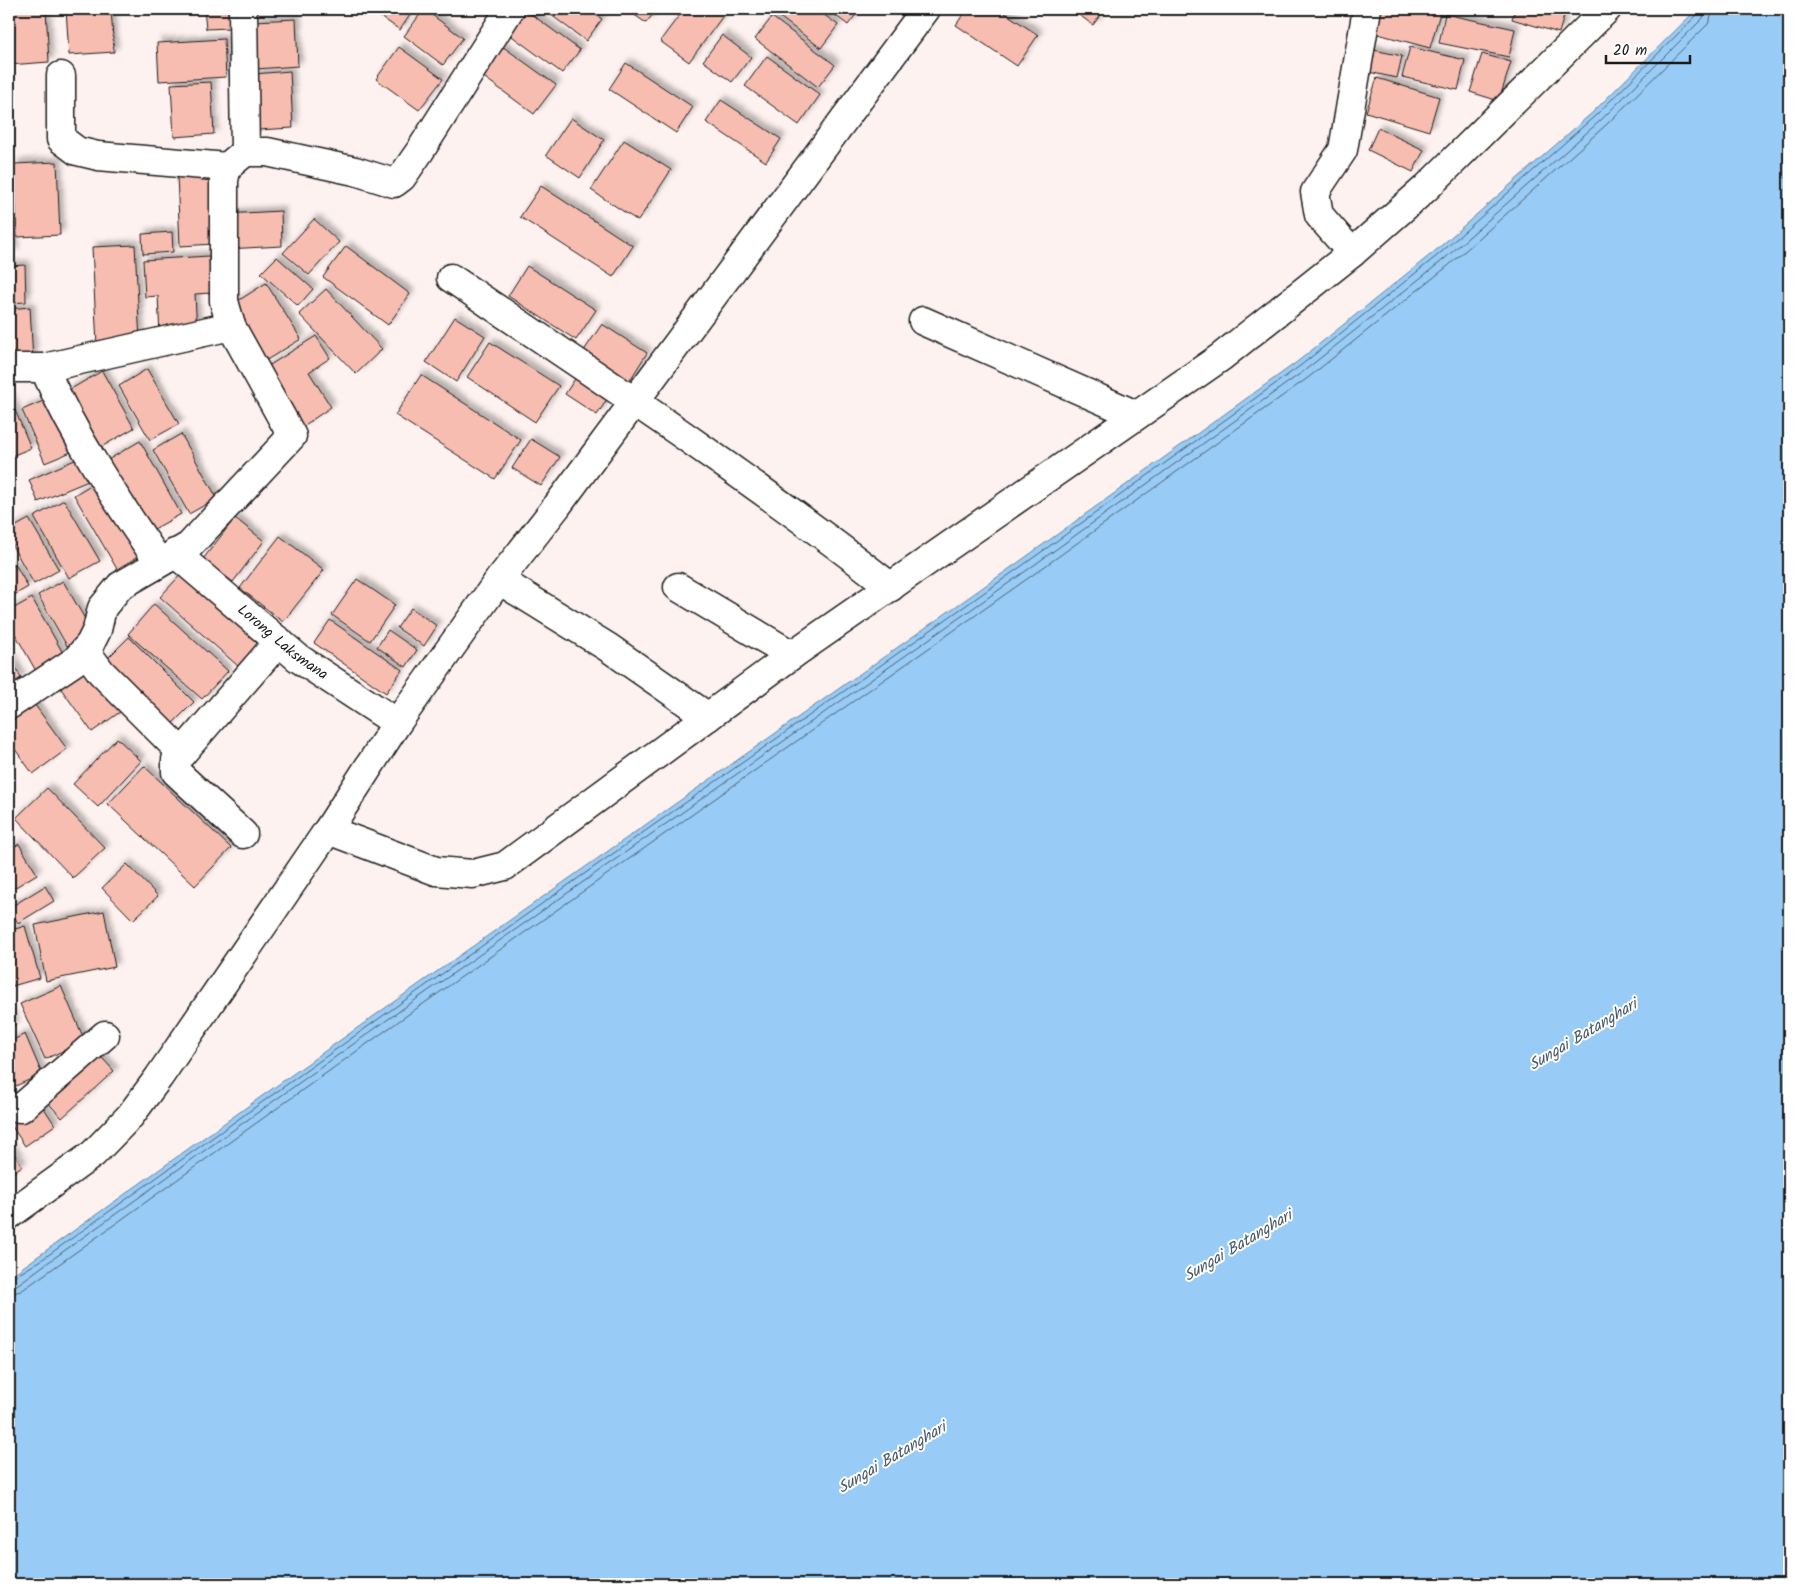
<svg xmlns="http://www.w3.org/2000/svg" width="1798" height="1593" viewBox="0 0 1798 1593" font-family="Kalam,sans-serif">
<style>
.water{fill:#98cbf5;stroke:#66859e}
.lines{fill:none;stroke-linecap:round;stroke-linejoin:round}
.shore{stroke:#4e6273;stroke-width:1}
.building{fill:#f7bdb0;stroke:#1c1c1c;filter:url(#shadow)}
.street-casing{stroke:#1c1c1c;stroke-width:31}
.secondary-casing{stroke:#1c1c1c;stroke-width:31}
.street{stroke:#fff;stroke-width:28}
.secondary{stroke:#fff;stroke-width:28}
.labels{text-anchor:middle;dominant-baseline:central;stroke-width:4;stroke-linejoin:round;paint-order:stroke}
.street-label{font-size:15px;fill:#1c1c1c;stroke:#fff}
.water-label{font-size:16px;font-style:italic;fill:#475968;stroke:#fff}
</style>
<defs>
<filter id="shadow"><feDropShadow dx="4.5" dy="-4.5" stdDeviation="2.5" flood-color="#0004"/></filter>
</defs>
<rect width="100%" height="100%" fill="#fdf2ef"/>
<filter id="ink" filterUnits="userSpaceOnUse"><feTurbulence type="fractalNoise" baseFrequency=".02" numOctaves="2"/><feDisplacementMap in="SourceGraphic" scale="10" xChannelSelector="R" yChannelSelector="G"/><feConvolveMatrix kernelMatrix="1 2 1 2 8 2 1 2 1" color-interpolation-filters="sRGB"/></filter>
<g filter="url(#ink)">
<path class="water" d="M 1697,9 L 1789,9 L 1789,1584 L 9,1584 L 9,1277 L 395,1001 L 1016,564 L 1297,362 L 1435,251 L 1593,112 Z"/>
<g class="lines">
<path class="shore" d="M 9,1280 L 40,1261 L 398,1005 L 1019,568 L 1300,366 L 1438,255 L 1596,115 L 1698,14 L 1700,9
M 9,1287 L 17,1285 L 43,1266 L 401,1010 L 1023,573 L 1304,371 L 1443,260 L 1601,120 L 1703,18 L 1706,9
M 9,1294 L 21,1291 L 48,1272 L 406,1016 L 1027,579 L 1309,377 L 1448,266 L 1606,125 L 1708,24 L 1714,9"/>
</g>
<path class="building" d="M 9,9 L 46,9 L 49,62 L 9,65 Z
M 66,9 L 111,9 L 114,52 L 69,55 Z
M 204,9 L 228,9 L 229,28 L 206,29 Z
M 382,9 L 414,9 L 400,30 L 378,15 Z
M 424,9 L 463,38 L 443,65 L 404,36 Z
M 543,9 L 587,9 L 602,19 L 586,41 Z
M 626,9 L 657,9 L 646,23 Z
M 684,9 L 728,9 L 689,62 L 660,41 Z
M 769,9 L 816,9 L 838,25 L 821,48 Z
M 827,9 L 860,9 L 848,25 Z
M 967,9 L 999,9 L 1038,35 L 1017,66 L 956,25 Z
M 1071,9 L 1105,9 L 1093,25 Z
M 1381,9 L 1423,9 L 1440,13 L 1430,48 L 1374,33 Z
M 1515,9 L 1566,9 L 1559,33 L 1512,19 Z
M 527,11 L 580,50 L 562,73 L 509,34 Z
M 1445,14 L 1515,29 L 1509,57 L 1439,43 Z
M 772,17 L 835,65 L 818,87 L 755,39 Z
M 296,19 L 298,66 L 256,69 L 254,21 Z
M 722,35 L 751,57 L 732,82 L 703,61 Z
M 224,39 L 226,77 L 159,81 L 157,43 Z
M 502,46 L 556,85 L 534,114 L 481,75 Z
M 399,47 L 443,79 L 419,110 L 376,79 Z
M 1410,47 L 1465,60 L 1458,90 L 1402,77 Z
M 1369,49 L 1402,56 L 1397,78 L 1364,71 Z
M 1482,54 L 1511,62 L 1499,101 L 1470,92 Z
M 767,56 L 820,95 L 799,125 L 745,86 Z
M 626,63 L 693,107 L 676,133 L 609,89 Z
M 290,71 L 293,128 L 257,130 L 254,74 Z
M 1377,78 L 1439,97 L 1429,131 L 1366,112 Z
M 211,82 L 214,134 L 174,137 L 171,84 Z
M 721,100 L 781,139 L 766,162 L 706,122 Z
M 571,118 L 604,140 L 580,178 L 546,155 Z
M 1378,128 L 1424,150 L 1413,172 L 1368,150 Z
M 624,140 L 671,170 L 638,221 L 591,190 Z
M 57,162 L 60,235 L 17,237 L 14,164 Z
M 210,172 L 214,244 L 180,246 L 177,174 Z
M 541,186 L 633,246 L 613,277 L 520,217 Z
M 281,211 L 282,246 L 227,249 L 225,214 Z
M 314,219 L 339,242 L 309,275 L 283,253 Z
M 9,226 L 12,226 L 14,253 L 9,253 Z
M 172,232 L 173,252 L 143,254 L 142,234 Z
M 135,245 L 140,342 L 97,345 L 92,247 Z
M 346,246 L 410,294 L 388,325 L 323,277 Z
M 209,256 L 211,293 L 195,294 L 197,333 L 160,335 L 158,296 L 145,297 L 143,260 Z
M 277,257 L 313,289 L 298,306 L 261,273 Z
M 25,265 L 26,302 L 9,303 L 9,266 Z
M 527,266 L 596,310 L 576,340 L 508,296 Z
M 266,283 L 301,339 L 265,361 L 230,306 Z
M 326,289 L 382,349 L 356,374 L 299,314 Z
M 30,307 L 33,361 L 9,362 L 9,309 Z
M 455,317 L 485,336 L 456,382 L 426,362 Z
M 602,324 L 647,353 L 625,388 L 579,358 Z
M 316,336 L 330,358 L 309,372 L 331,407 L 299,429 L 262,370 Z
M 490,342 L 559,386 L 535,422 L 467,377 Z
M 147,369 L 179,424 L 150,440 L 119,386 Z
M 102,371 L 134,428 L 96,450 L 64,393 Z
M 579,373 L 611,393 L 597,415 L 565,394 Z
M 421,375 L 521,440 L 495,479 L 395,415 Z
M 9,396 L 31,448 L 9,457 Z
M 48,399 L 71,452 L 45,463 L 22,410 Z
M 181,434 L 217,498 L 189,514 L 153,450 Z
M 531,439 L 560,457 L 541,486 L 512,468 Z
M 140,441 L 181,514 L 147,533 L 106,461 Z
M 84,456 L 93,479 L 38,502 L 29,480 Z
M 99,480 L 142,554 L 117,569 L 74,495 Z
M 64,500 L 100,561 L 69,578 L 34,517 Z
M 235,518 L 264,541 L 233,582 L 203,559 Z
M 29,519 L 59,570 L 34,584 L 9,540 L 9,530 Z
M 280,536 L 324,570 L 283,622 L 240,588 Z
M 15,564 L 28,587 L 9,598 L 9,567 Z
M 185,570 L 263,639 L 238,666 L 160,597 Z
M 357,579 L 395,605 L 370,641 L 332,615 Z
M 63,581 L 92,631 L 67,646 L 38,595 Z
M 32,598 L 64,655 L 36,671 L 9,623 L 9,611 Z
M 154,604 L 228,671 L 202,699 L 128,634 Z
M 411,608 L 437,626 L 424,646 L 397,628 Z
M 330,620 L 402,670 L 386,693 L 314,643 Z
M 388,630 L 417,650 L 406,667 L 377,647 Z
M 129,637 L 194,702 L 165,731 L 100,666 Z
M 9,655 L 21,678 L 9,685 Z
M 91,663 L 124,709 L 92,732 L 59,686 Z
M 32,701 L 67,749 L 33,774 L 9,741 L 9,718 Z
M 117,738 L 141,761 L 98,807 L 73,784 Z
M 144,766 L 231,848 L 195,886 L 108,804 Z
M 47,788 L 105,848 L 73,878 L 16,818 Z
M 19,844 L 37,874 L 9,891 L 9,850 Z
M 127,864 L 158,896 L 133,920 L 102,888 Z
M 45,886 L 54,901 L 18,923 L 9,908 Z
M 104,911 L 115,967 L 46,981 L 35,925 Z
M 25,926 L 40,978 L 9,987 L 9,931 Z
M 61,986 L 85,1041 L 45,1059 L 20,1004 Z
M 9,1012 L 15,1025 L 9,1028 Z
M 25,1034 L 42,1074 L 9,1089 L 9,1042 Z
M 93,1048 L 114,1071 L 62,1118 L 41,1095 Z
M 38,1099 L 55,1125 L 25,1146 L 9,1122 L 9,1119 Z
M 9,1146 L 22,1166 L 9,1175 Z"/>
<g class="lines">
<defs>
<g id="street">
<path d="M 243,9 L 245,152"/>
<path d="M 61,76 L 61,139 L 77,151 L 98,156 L 227,167"/>
<path d="M 1352,253 L 1319,215 L 1315,192 L 1343,150 L 1367,9"/>
<path d="M 451,278 C 600,378 750,477 891,587"/>
<path d="M 923,321 L 1136,415"/>
<path d="M 231,326 L 224,301 L 224,180 L 227,167 L 245,152 L 267,152 L 355,171 L 394,183 L 402,177 L 420,151 L 510,9"/>
<path d="M 9,368 L 44,368 L 231,326 L 292,436 L 189,546 L 120,586 L 102,608 L 97,630 L 90,644 L 75,661 L 9,705"/>
<path d="M 44,368 C 74,437 116,500 159,562"/>
<path id="s1" d="M 175,553 L 298,658 L 397,723"/>
<path d="M 499,580 L 609,648 L 708,717"/>
<path d="M 678,587 L 792,655"/>
<path d="M 85,650 L 101,672 L 182,753"/>
<path d="M 328,830 L 436,871 L 473,874 L 505,866 L 792,655 L 1221,357 L 1352,253 L 1426,188 L 1607,9"/>
<path d="M 243,834 L 176,772 L 176,760 L 279,641"/>
<path d="M 9,1107 L 21,1108 L 105,1035"/>
</g>
<path id="secondary" d="M 9,1215 L 93,1154 L 130,1116 L 159,1077 L 328,830 L 397,723 L 499,580 L 557,506 L 926,9"/>
</defs>
<use href="#street" class="street-casing"/>
<use href="#secondary" class="secondary-casing"/>
<use href="#street" class="street"/>
<use href="#secondary" class="secondary"/>
</g>
</g>
<g class="labels">
<g class="street-label">
<text stroke="none"><textPath href="#s1" startOffset="140">Lorong Laksmana</textPath></text>
</g>
<g class="water-label">
<text transform="translate(1583 1035) rotate(-31)">Sungai Batanghari</text>
<text transform="translate(1238 1246) rotate(-31)">Sungai Batanghari</text>
<text transform="translate(892 1458) rotate(-31)">Sungai Batanghari</text>
</g>
</g>
<rect width="1798" height="1593" fill="none" stroke="#fff" stroke-width="30"/>
<rect x="15" y="15" width="1768" height="1563" fill="none" stroke="#1c1c1c" stroke-width="2" filter="url(#ink)"/>
<path d="M1606 55v8h84v-8" fill="none" stroke="#1c1c1c" stroke-width="2.5"/>
<text x="1613" y="55" font-size="15" fill="#1c1c1c" stroke="#ffffff" stroke-width="4" paint-order="stroke">20 m</text>
</svg>
